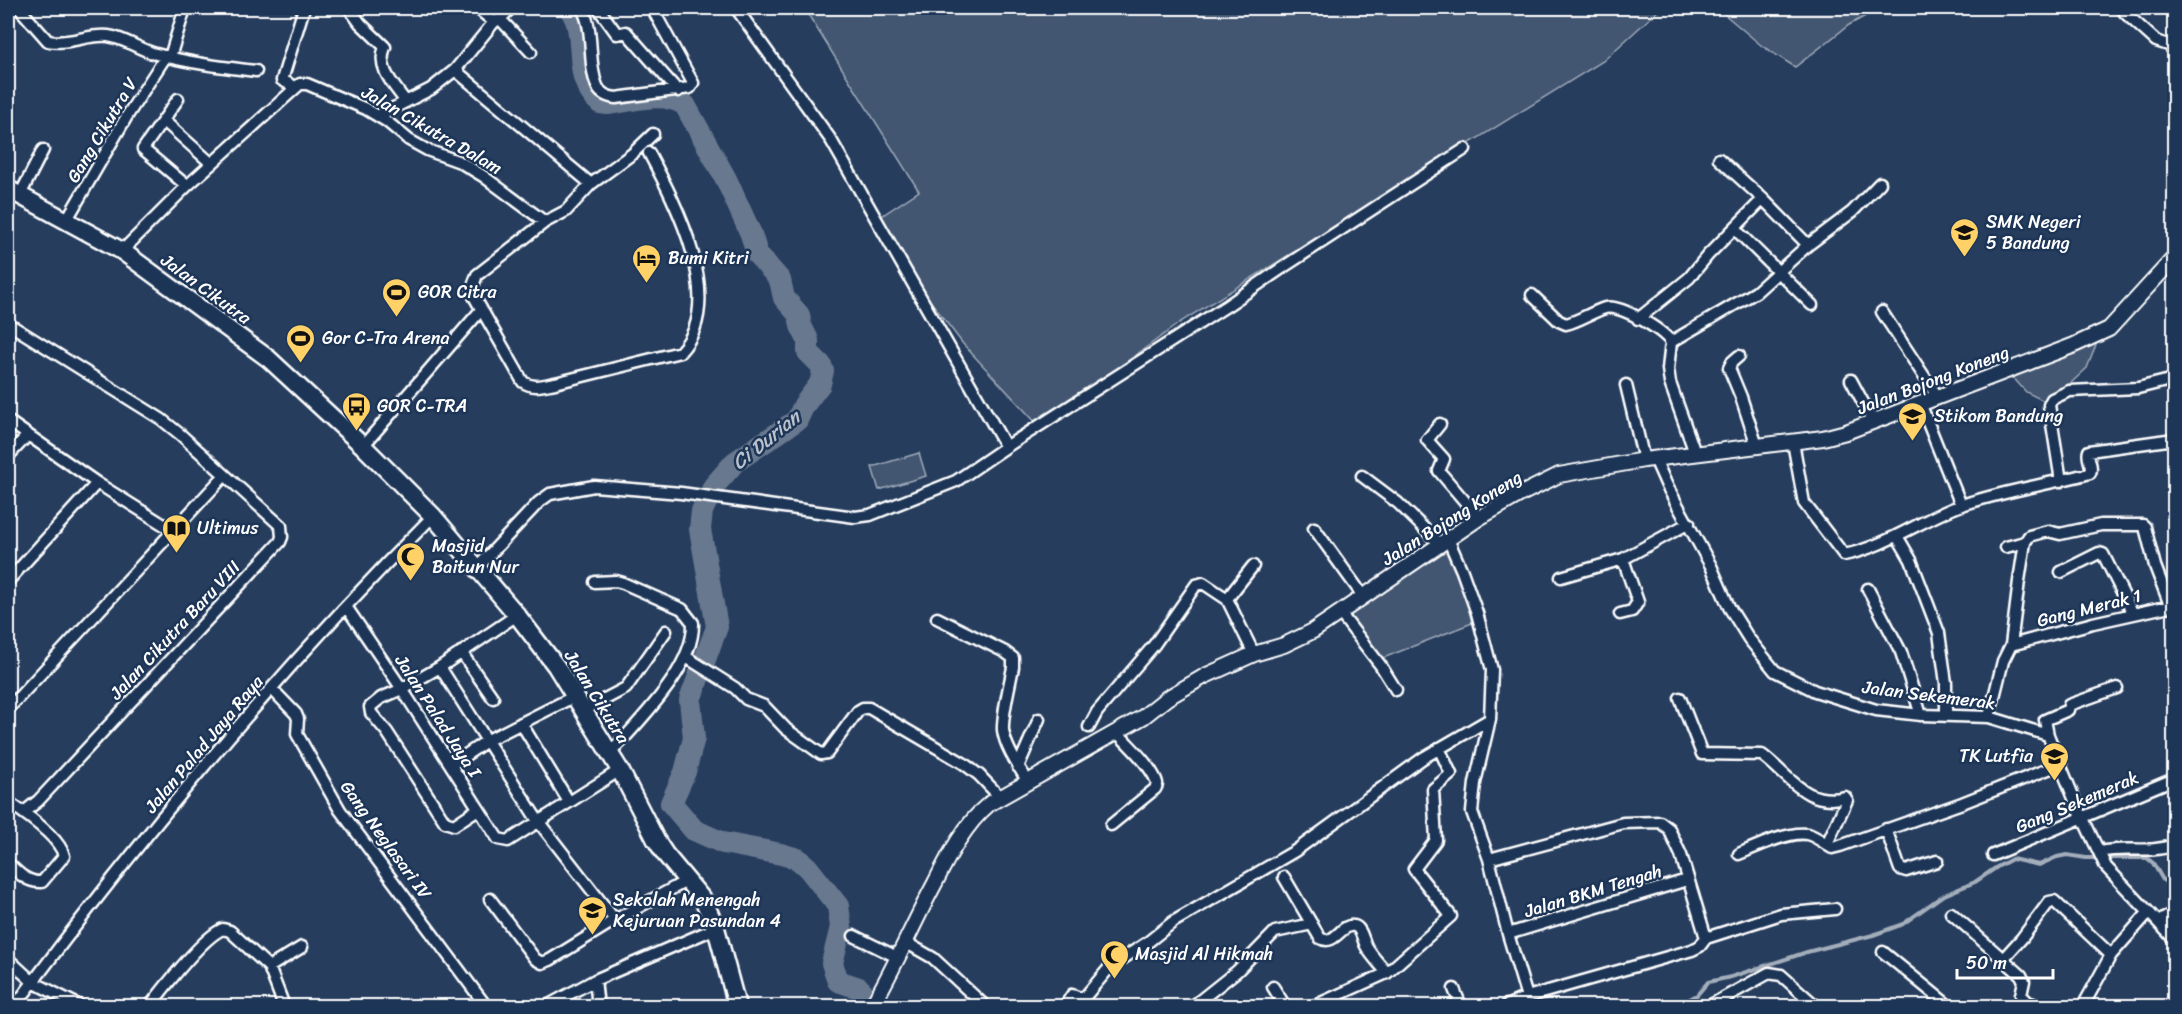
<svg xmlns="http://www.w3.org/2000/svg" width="2182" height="1014" viewBox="0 0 2182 1014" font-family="Sriracha,sans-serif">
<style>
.green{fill:#425672;stroke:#a0aab8;stroke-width:1.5}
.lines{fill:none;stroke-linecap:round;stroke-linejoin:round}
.stream{stroke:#a4aebb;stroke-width:4}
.river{stroke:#67788e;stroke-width:22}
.minor-casing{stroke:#fff;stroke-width:15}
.tertiary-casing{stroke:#fff;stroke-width:18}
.secondary-casing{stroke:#fff;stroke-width:21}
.minor{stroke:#1d3557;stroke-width:10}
.tertiary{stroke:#1d3557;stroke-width:14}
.secondary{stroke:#1d3557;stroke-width:16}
.labels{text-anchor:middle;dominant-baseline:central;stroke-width:5;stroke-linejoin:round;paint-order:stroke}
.street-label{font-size:18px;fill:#fff;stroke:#1d3557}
.poi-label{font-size:18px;fill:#fff;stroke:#1d3557;text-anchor:start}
.water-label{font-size:20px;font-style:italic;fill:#bbc2cc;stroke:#1d3557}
</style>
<rect width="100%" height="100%" fill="#263d5e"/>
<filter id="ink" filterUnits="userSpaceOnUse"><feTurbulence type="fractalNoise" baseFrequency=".0167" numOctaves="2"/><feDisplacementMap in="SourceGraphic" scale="12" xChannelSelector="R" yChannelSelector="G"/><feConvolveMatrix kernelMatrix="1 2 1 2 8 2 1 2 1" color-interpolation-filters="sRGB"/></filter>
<g filter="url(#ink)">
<path class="green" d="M 804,8 L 1661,8 L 1603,61 L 1182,321 L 1039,426 L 963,344 L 871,223 L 919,191 Z
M 1717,8 L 1880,8 L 1849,25 L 1795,67 L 1762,46 Z
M 2098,340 L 2087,368 L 2072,382 L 2044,401 L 2026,392 L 2009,373 Z
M 919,453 L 926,476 L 879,490 L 872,467 Z
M 1453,537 L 1472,623 L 1378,660 L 1344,614 Z"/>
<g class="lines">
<path class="stream" d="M 1677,1006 L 1697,995 L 1708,982 L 1731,977 L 1807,952 L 1873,935 L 1903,924 L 1942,896 L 1975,882 L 1997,867 L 2012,859 L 2039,865 L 2057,857 L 2067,855 L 2086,858 L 2147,858 L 2153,863 L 2163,880 L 2174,887"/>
<path class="river" d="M 569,8 C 590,32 569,77 600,103 L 608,104 C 633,101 663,90 685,105 L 726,179 L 751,234 L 757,254 L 780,280 L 784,298 L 799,315 L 801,326 L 808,340 L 808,352 L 821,365 L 823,371 L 820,384 L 804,405 L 797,420 L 735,462 L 714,486 L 702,511 L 700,529 L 717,627 L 690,700 L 694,738 L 685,772 L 671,803 L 694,830 L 723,843 L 781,854 L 798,859 L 808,868 L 838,906 L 841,927 L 832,963 L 838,981 L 859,988 L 874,1006"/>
<defs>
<path id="minor" d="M 19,8 L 48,41 C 69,45 87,34 108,36 C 125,38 139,50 156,54 C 189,63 222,67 256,71
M 349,8 L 360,23 L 385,47 C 376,68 394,85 406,102
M 477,8 L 494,22
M 582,8 C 595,31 587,62 597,86 C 600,94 608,97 616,98 L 690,88 L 693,83 L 652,8
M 601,8 L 601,12 L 617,34 L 626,32 L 678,91
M 736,8 L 831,140 L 1006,447
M 2122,8 L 2125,13 L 2156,41 L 2168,45 L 2174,50
M 500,19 L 531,52
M 170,57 L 185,8
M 455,70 L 591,184
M 295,87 L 282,80 L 304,8
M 178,99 L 143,149 L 187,186
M 378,116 L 431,89 L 455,70 L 494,22 L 500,19 L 511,8
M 163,120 L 212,164
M 649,153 C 675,202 728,302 680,352 L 555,383 C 543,385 534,389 523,382 L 471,291 L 477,275 L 545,222 L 566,211 L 591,184 L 632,154 L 653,134
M 20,195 L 43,150
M 1763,199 L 1808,245 L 1852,212 L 1880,183
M 66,221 L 127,116 L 166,56
M 1740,234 L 1812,305
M 122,251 L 187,186 L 300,84 L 307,84 L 366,109 L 386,121 L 409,140 L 427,150 L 460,162 L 483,176 L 545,222
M 1532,295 L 1559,321 L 1566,324 C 1579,321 1592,312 1605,308 C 1621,304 1662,330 1671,342 L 1756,292 L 1808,245
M 1882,312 L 1937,396
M 1638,319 L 1689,278 L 1708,255 L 1763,199 L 1719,159
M 8,325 L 12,326 L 161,419 L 181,435 L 281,526 L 282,537 L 280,542 L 38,801 L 24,812
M 1671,342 L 1668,369 L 1670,383 L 1695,453
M 1739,356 L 1732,362 L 1729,368 L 1741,397 L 1757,446
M 1851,380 L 1873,421
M 1626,385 L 1644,460
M 1920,403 L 1961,505
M 8,421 L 97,483 L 172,530
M 1440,424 L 1427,440 L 1444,459 L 1439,471 L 1479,518
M 1793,442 L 1804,503 L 1844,555 C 1885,547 1921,520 1959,506 C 2001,491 2047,485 2090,473 C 2094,466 2086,459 2089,451 L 2174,439
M 363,446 L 481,310
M 8,456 L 27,436
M 1655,459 L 1667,486 L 1711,566 L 1729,607 L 1749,639 L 1775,671 L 1815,691 L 1876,710 L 1921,715 L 1989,717 L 2048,735
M 1362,476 L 1398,503 L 1440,544
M 2061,481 L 2049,405 L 2052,399 L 2069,391 L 2138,388 L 2174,379
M 1314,528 L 1363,596
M 1897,536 L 1911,560 L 1939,633 L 1946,683 L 1946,716
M 1448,539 L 1462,571 L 1477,613 L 1492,670 L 1490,719 L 1475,783 L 1472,812 L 1489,859 L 1508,934 L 1527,997
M 2006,547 L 2025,542
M 1253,566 L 1227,599 L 1254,654
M 478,567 L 539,502 L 550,494 L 594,486 L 681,493 L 855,517 L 870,515 L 956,481 L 1006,447 L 1228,305 L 1285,266 L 1465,149
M 2061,572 L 2099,553 L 2103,554 L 2133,614
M 1561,577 L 1623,559 L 1689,523
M 8,581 L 97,483
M 595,582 L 616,581 L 623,583 L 682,609 L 693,623 C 694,669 639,720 610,754
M 1868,589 L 1901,652 L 1921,715
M 347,608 L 402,689 L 498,839 L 508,841 L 620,770
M 1340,613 L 1381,666 L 1396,690
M 1620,614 L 1632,611 L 1638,602 L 1623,559
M 937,618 L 1005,652 L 1013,658 L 1013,667 C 1010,684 1002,714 1003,730 C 1005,747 1019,767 1028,782
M 2011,645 L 2093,623 L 2174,605
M 461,652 L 493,698
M 686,657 L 735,688 L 746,699 L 764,706 L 786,729 L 821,754 L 827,753 L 858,711 L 863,708 L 869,708 L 963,763 L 979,775 L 1000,797
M 440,667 L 538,821 L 615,920
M 2117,688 L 2069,705 L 2068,710 L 2045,720 L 2048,735 L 2078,808 L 2106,867 L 2174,939
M 272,689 L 296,714 L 298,719 L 297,734 L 340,810 L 486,1006
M 1680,698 L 1702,754 L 1762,755 C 1790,776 1806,807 1845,797 L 1847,800 L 1827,844
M 8,709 L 225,475
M 584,710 L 626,688 L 666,631
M 1989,717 L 2003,661 L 2011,645 L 2019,581 L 2025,542 L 2029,536 L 2048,531 L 2060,534 L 2101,525 L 2143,525 L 2145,527 L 2155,566 L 2170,605
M 521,723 L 569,802
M 1089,727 L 1097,712 L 1154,645 L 1196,585 L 1203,583 L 1227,599
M 451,765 L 488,740 L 575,696
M 1018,767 L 1039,719
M 8,802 C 23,812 60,837 64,856 L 42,882 C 27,883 17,872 8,863
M 478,809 L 454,825 L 445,822 L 387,732 L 371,713 L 370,707 L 381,698 L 402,689 L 440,667 L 517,615
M 1111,825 L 1155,789 C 1157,785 1158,785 1156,780 C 1148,762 1129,746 1117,732
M 1886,829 L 1900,869 L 1906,871 L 1937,861
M 2100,852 C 2125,846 2150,854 2174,845
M 1739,854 C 1755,847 1789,831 1807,834 C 1816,836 1824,843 1832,848 L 1840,846 L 1962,803 L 2061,764
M 1993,855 L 2174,779
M 1489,859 L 1623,823 L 1660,822 L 1669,829 L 1681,855 L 1706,938
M 1284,877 L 1320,938 C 1335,947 1341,923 1354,926 C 1361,927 1363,940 1366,946 C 1371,956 1380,964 1387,973
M 490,899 L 535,959 L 542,963 L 550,960 L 615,920 L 688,880
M 1951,913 L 2021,975 L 2024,981 L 2021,995 L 2028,1002 L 2039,1006
M 2158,922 L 2174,913
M 1508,934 L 1687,880
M 854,936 L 897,957
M 905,942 L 933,958 L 985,1006
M 1883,952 L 1949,1006
M 8,959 L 33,982 L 80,1006
M 2003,959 L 2022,938 L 2049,902 L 2054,901 L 2111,955
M 595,980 L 598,1006
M 1273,987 L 1285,1006
M 1454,989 L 1461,1006
M 15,1006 C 142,835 282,667 433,516
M 150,1006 C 163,989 204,936 223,929 L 230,931 L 269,967
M 284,1006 L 269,967 L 302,947
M 547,1006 L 595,980 L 716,928
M 1065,1006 L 1072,995 L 1083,999 L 1110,967 L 1148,942 L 1173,922 L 1295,851 L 1423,758 L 1490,719
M 1193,1006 L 1237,971 L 1275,932 L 1312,924
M 1314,1006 L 1387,973 L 1451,916 L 1414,869 L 1436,840 L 1433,789 L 1451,774 L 1439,748
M 1506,1006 L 1527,997 L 1692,950 L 1700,946 L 1706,938 L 1781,914 L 1835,909
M 1709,1006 L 1769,973 L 1781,975 L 1816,1006
M 2083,1006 L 2111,955 L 2148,913"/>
<path id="tertiary" d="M 872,1006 C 895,967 913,924 935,883 C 949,855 965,824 989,804 L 1143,717 L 1167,698 L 1205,676 L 1254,654 L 1284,645 L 1313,631 L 1479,518 L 1521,494 L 1559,475 L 1644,460 L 1823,438 L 1846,432 L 2072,346 L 2109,329 L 2174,258"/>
<path id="secondary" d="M 8,189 L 122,251 L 269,359 L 363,446 L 433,516 L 517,615 L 556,666 L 620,770 L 656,840 L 665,854 L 704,901 L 716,928 L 737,1006"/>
</defs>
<use href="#minor" class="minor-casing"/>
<use href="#tertiary" class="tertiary-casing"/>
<use href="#secondary" class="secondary-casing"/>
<use href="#minor" class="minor"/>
<use href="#tertiary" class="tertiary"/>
<use href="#secondary" class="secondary"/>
</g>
</g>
<defs>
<symbol id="school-pin" viewBox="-11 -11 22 30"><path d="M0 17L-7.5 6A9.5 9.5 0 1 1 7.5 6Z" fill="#ffd166" stroke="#1d3557"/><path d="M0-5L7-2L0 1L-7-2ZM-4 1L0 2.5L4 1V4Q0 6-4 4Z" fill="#111"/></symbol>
<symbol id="hotel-pin" viewBox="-11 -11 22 30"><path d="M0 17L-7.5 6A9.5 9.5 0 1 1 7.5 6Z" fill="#ffd166" stroke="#1d3557"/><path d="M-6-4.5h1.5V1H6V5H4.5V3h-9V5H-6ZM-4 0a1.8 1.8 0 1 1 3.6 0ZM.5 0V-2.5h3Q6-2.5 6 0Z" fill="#111"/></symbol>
<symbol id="stadium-pin" viewBox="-11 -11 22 30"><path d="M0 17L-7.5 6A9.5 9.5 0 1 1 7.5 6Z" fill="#ffd166" stroke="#1d3557"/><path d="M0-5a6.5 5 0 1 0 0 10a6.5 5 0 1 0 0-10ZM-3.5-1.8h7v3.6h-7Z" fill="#111"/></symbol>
<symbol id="bus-pin" viewBox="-11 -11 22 30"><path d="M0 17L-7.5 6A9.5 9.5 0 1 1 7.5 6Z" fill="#ffd166" stroke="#1d3557"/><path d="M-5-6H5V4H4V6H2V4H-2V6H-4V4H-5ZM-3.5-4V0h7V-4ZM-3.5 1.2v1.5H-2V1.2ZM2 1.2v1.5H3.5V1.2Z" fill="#111"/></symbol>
<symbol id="university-pin" viewBox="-11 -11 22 30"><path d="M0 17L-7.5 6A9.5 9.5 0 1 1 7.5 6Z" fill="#ffd166" stroke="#1d3557"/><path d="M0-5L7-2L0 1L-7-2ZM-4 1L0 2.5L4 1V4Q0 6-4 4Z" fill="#111"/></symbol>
<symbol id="library-pin" viewBox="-11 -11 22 30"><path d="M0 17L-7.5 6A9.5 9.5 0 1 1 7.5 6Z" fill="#ffd166" stroke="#1d3557"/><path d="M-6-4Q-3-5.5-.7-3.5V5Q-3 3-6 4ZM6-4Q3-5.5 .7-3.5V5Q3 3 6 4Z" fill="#111"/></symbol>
<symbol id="mosque-pin" viewBox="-11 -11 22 30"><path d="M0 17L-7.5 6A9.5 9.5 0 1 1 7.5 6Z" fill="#ffd166" stroke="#1d3557"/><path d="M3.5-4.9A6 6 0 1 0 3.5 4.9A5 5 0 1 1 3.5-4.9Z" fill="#111"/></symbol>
</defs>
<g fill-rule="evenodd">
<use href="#school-pin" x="1948" y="216" width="33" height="45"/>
<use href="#hotel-pin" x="630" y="242" width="33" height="45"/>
<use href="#stadium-pin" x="380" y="276" width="33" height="45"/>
<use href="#stadium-pin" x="284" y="322" width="33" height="45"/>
<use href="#bus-pin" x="340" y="390" width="33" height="45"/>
<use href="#university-pin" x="1896" y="400" width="33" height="45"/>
<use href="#library-pin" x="160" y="512" width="33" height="45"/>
<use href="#mosque-pin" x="394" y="540" width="33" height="45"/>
<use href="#school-pin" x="2038" y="740" width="33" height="45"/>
<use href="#school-pin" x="576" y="894" width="33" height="45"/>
<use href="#mosque-pin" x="1098" y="938" width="33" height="45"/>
</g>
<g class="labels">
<g class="street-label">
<text transform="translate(102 130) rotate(-59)">Gang Cikutra V</text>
<text transform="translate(432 130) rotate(30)">Jalan Cikutra Dalam</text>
<text transform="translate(206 289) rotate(36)">Jalan Cikutra</text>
<text transform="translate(1933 380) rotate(-21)">Jalan Bojong Koneng</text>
<text transform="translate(1452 518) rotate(-32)">Jalan Bojong Koneng</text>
<text transform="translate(2089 608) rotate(-14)">Gang Merak 1</text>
<text transform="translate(175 630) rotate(-47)">Jalan Cikutra Baru VIII</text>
<text transform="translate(1929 695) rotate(7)">Jalan Sekemerak</text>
<text transform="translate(597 697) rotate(58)">Jalan Cikutra</text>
<text transform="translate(438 716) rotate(57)">Jalan Palad Jaya I</text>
<text transform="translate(204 744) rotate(-50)">Jalan Palad Jaya Raya</text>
<text transform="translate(2077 802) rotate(-23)">Gang Sekemerak</text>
<text transform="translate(386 840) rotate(54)">Gang Neglasari IV</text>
<text transform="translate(1593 891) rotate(-17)">Jalan BKM Tengah</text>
</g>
<g class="poi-label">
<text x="1986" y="222">SMK Negeri<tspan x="1986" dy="21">5 Bandung</tspan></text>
<text x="668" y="258">Bumi Kitri</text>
<text x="418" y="292">GOR Citra</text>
<text x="322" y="338">Gor C-Tra Arena</text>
<text x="377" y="406">GOR C-TRA</text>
<text x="1934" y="416">Stikom Bandung</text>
<text x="197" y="528">Ultimus</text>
<text x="432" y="546">Masjid<tspan x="432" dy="21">Baitun Nur</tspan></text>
<text x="2033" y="756" text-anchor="end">TK Lutfia</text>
<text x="613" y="900">Sekolah Menengah<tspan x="613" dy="21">Kejuruan Pasundan 4</tspan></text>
<text x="1135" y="954">Masjid Al Hikmah</text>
</g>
<g class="water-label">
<text transform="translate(766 440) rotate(-39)">Ci Durian</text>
</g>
</g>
<rect width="2182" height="1014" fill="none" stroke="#1d3557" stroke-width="30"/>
<rect x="15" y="15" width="2152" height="984" fill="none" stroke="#fff" stroke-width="2" filter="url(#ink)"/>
<path d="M1957 969v9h96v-9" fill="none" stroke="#ffffff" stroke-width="3"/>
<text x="1966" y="969" font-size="18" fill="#ffffff" stroke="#1d3557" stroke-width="4.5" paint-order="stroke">50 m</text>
</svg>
